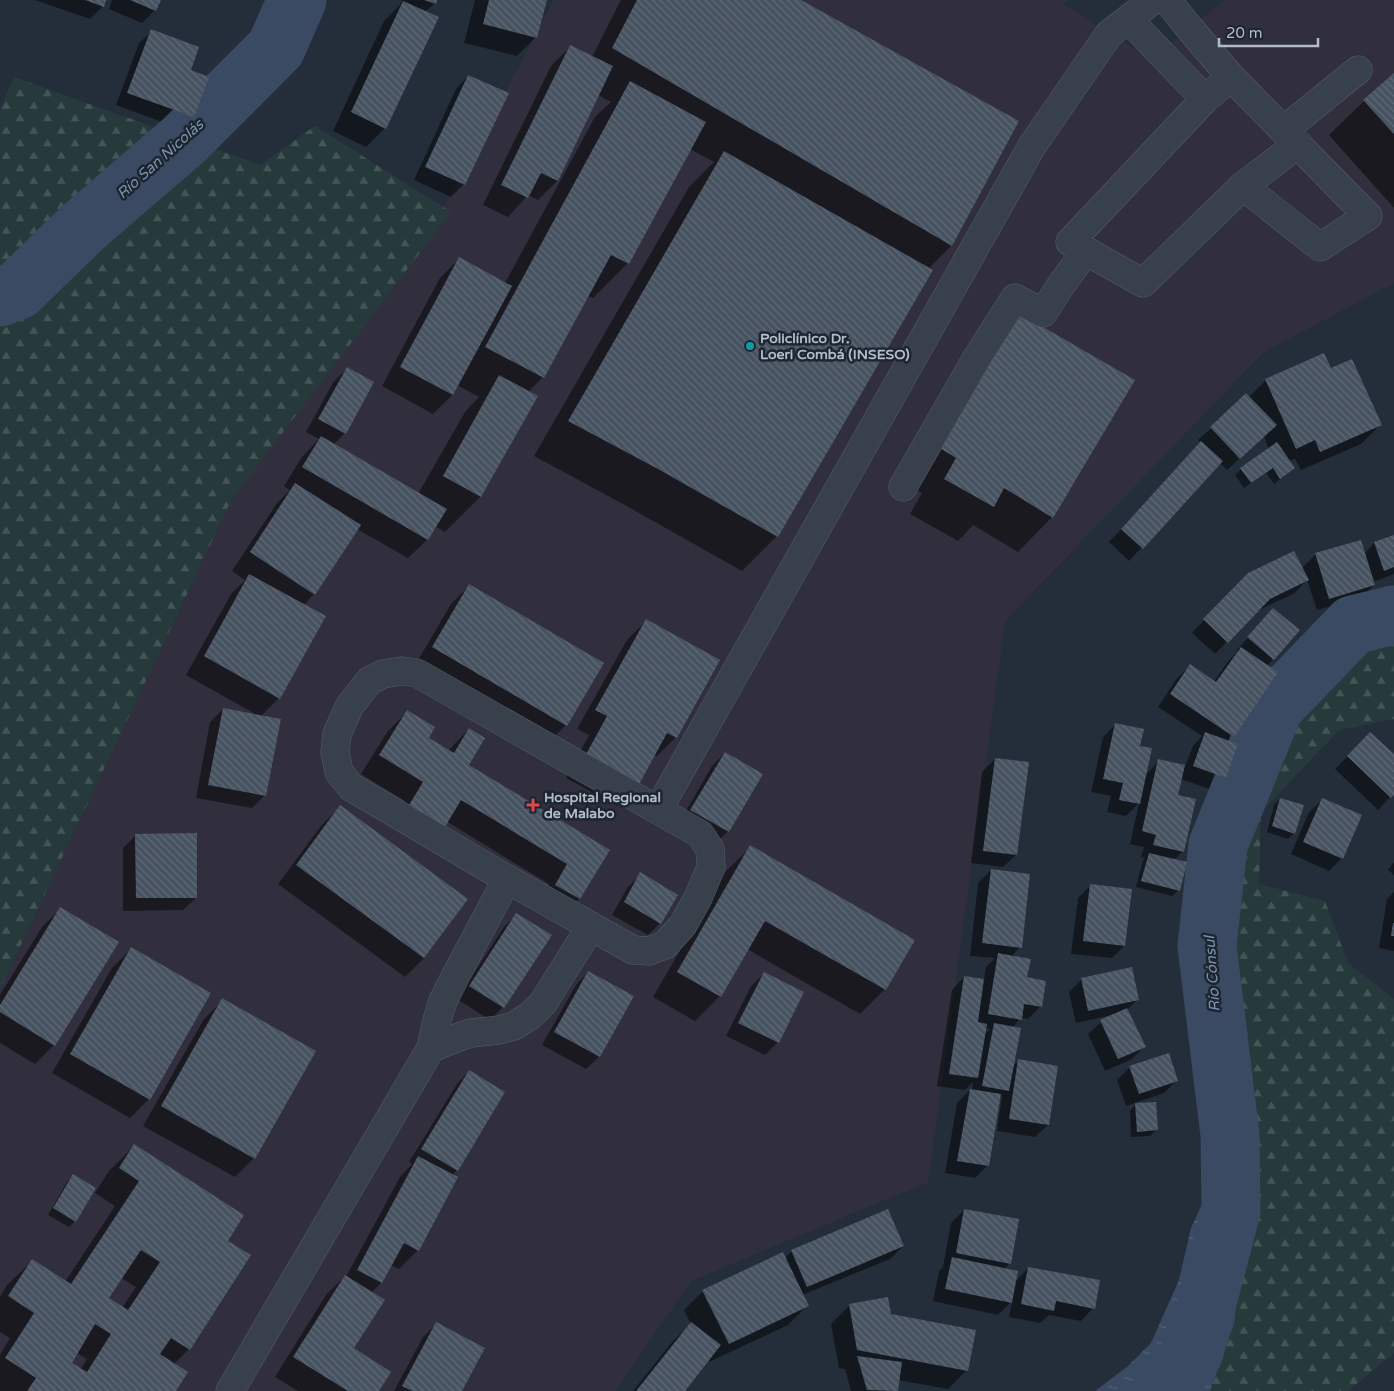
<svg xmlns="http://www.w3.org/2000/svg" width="1394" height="1391" viewBox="0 0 1394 1391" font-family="'Varela Round',sans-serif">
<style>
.medical{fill:#312f3d}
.forest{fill:url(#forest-firs)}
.water{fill:url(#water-ripples)}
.shadow{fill:#0007;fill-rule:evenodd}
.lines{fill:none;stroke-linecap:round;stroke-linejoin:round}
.river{stroke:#394a62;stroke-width:59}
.building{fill:url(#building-back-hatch);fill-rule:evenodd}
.minor-casing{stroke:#565e69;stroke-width:29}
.minor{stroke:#38404c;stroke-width:28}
.culture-dot{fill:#0f9aa8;stroke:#1d2530;stroke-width:2}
.health-dot{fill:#e0444e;stroke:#1d2530;stroke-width:2}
.labels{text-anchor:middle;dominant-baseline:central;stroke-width:5;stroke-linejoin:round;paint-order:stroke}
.poi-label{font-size:14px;font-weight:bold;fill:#b3bbc7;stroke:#1d2530;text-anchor:start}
.water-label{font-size:15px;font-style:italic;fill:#7c92ae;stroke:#1d2530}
</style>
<defs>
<pattern id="forest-firs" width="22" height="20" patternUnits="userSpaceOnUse" patternTransform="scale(1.25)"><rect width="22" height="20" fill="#263a3c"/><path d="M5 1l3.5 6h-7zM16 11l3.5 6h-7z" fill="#435557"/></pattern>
<pattern id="water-ripples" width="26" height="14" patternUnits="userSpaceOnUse" patternTransform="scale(1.25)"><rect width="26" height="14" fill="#394a62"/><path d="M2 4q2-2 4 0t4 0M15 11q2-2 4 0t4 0" fill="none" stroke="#536277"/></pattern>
<pattern id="building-back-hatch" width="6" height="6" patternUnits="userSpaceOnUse" patternTransform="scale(1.25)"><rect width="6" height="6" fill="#485362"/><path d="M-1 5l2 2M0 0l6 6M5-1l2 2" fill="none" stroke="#606a77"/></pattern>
</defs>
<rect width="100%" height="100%" fill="#242e3b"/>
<path class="medical" d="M 554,0 L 1068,0 L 1064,4 L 1151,60 L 1224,0 L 1394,0 L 1394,283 L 1264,352 L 1005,621 L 928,1182 L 691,1281 L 615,1391 L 0,1391 L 0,989 L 232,499 L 448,200 Z"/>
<path class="forest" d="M 14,77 L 260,165 L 315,126 L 451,212 L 232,499 L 0,989 L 0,109 Z
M 1394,613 L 1394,719 L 1339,730 L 1261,812 L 1259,884 L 1325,901 L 1348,963 L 1394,999 L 1394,1353 L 1348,1391 L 1210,1391 L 1234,1324 L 1247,1221 L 1220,933 L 1227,790 L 1276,688 L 1335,637 Z"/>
<path class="water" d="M 1244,1192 L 1247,1221 L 1234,1324 L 1210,1391 L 1095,1391 L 1128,1366 L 1151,1343 L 1179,1280 L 1191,1228 L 1204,1200 Z"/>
<path class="shadow" d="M 35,0 L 105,0 L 103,6 L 90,19 Z
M 112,0 L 159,0 L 155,10 L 142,23 L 109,9 Z
M 402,0 L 436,0 L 435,3 L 425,12 L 385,128 L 366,147 L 333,131 L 384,21 L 400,5 Z
M 475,0 L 546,0 L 536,37 L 517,56 L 464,43 Z
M 621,0 L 799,0 L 1017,122 L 951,246 L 928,269 L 777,536 L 742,571 L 623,504 L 534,456 L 689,187 L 714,162 L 690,149 L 628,263 L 593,298 L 588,296 L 543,377 L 528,392 L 536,397 L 480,497 L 445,532 L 435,526 L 427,540 L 408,558 L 357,529 L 314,594 L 304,605 L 279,698 L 261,716 L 264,796 L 252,808 L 196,798 L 210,722 L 223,709 L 257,715 L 186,675 L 231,594 L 245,580 L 232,571 L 277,503 L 290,490 L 284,486 L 302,457 L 319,439 L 306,432 L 334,381 L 347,369 L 345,433 L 333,445 L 418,494 L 465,412 L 479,397 L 457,385 L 452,395 L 433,414 L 382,386 L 440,278 L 459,259 L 505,283 L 595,117 L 611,102 L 598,95 L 557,181 L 538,200 L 528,195 L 508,217 L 483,205 L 551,66 L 570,47 L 592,57 Z
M 152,31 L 189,71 L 193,117 L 181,129 L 116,105 L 139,43 Z
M 1394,75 L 1394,208 L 1329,135 L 1364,101 Z
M 468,76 L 464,184 L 451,197 L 414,180 L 456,89 Z
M 983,351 L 1052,517 L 1018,552 L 973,525 L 958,541 L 910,514 L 922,493 L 901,481 Z
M 1330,370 L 1380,425 L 1361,444 L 1301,470 L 1295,459 L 1289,461 L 1294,468 L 1274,484 L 1266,473 L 1244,488 L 1235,475 L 1241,469 L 1269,449 L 1264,436 L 1227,470 L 1220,463 L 1129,561 L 1109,542 L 1201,443 L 1198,440 L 1211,428 L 1249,397 L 1266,380 Z
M 1394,536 L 1394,574 L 1373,582 L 1374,585 L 1361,598 L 1317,610 L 1307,580 L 1295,593 L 1257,611 L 1215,654 L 1192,633 L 1235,587 L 1302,568 L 1316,554 L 1364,554 L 1374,543 Z
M 470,585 L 603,663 L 566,725 L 547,744 L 414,667 L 451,604 Z
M 1273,609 L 1298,631 L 1267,666 L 1233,736 L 1228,741 L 1225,777 L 1212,790 L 1181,779 L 1177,796 L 1183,851 L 1174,860 L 1179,890 L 1172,896 L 1136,887 L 1143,860 L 1145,858 L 1141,857 L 1144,847 L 1130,844 L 1139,803 L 1126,816 L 1107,812 L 1111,796 L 1091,792 L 1103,737 L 1116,724 L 1138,747 L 1145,775 L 1159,761 L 1185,766 L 1193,746 L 1202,736 L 1158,707 L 1177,678 L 1190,666 L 1214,682 L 1228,661 L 1237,652 L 1236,651 Z
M 646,621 L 676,737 L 657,756 L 654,755 L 636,787 L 617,806 L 566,778 L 589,735 L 577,729 L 627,640 Z
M 407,712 L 427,739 L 448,751 L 469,729 L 467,765 L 609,851 L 579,899 L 560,918 L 537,904 L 549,884 L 446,821 L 391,825 L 405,801 L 361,774 L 388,731 Z
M 1370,733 L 1394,756 L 1394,793 L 1378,810 L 1335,769 Z
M 725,753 L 728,831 L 715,844 L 679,823 L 712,766 Z
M 995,759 L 1016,855 L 1003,867 L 971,863 L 982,772 Z
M 1280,799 L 1294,833 L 1288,839 L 1267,832 L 1274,805 Z
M 1322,800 L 1342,858 L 1329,871 L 1291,854 L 1309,812 Z
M 340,807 L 424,958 L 405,977 L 278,884 L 321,826 Z
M 136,835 L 196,898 L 183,910 L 123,911 L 123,848 Z
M 751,847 L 885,989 L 860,1014 L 747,949 L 720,996 L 695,1021 L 653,997 L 726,871 Z
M 1394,862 L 1394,875 L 1388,870 Z
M 991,870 L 1020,947 L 1011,957 L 1026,979 L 1041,1006 L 1028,1019 L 1021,1018 L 1012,1028 L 1013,1066 L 1019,1060 L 1048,1125 L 1035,1137 L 997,1131 L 1002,1096 L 999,1099 L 988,1165 L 975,1178 L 945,1173 L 957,1103 L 970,1090 L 972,1090 L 973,1082 L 965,1090 L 937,1086 L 952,990 L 964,977 L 984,980 L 986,967 L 995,958 L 970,956 L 978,883 ZM 985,1028 L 990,1029 L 984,1035 Z
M 641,874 L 660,923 L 648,935 L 612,915 L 628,887 Z
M 1091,885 L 1124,946 L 1112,958 L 1071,954 L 1078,898 Z
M 1394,892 L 1394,951 L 1379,948 L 1387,899 Z
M 61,908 L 54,1045 L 35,1064 L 0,1043 L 0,995 L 42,927 Z
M 517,914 L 550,935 L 503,1007 L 490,1020 L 457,999 L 504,927 Z
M 131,949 L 149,1099 L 130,1118 L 52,1073 L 112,968 Z
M 588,972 L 632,997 L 599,1057 L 586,1069 L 542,1045 L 576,985 Z
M 764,974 L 778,1042 L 765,1055 L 726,1036 L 751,986 Z
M 1082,979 L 1138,999 L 1127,1010 L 1145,1046 L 1132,1059 L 1105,1071 L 1088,1034 L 1101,1022 L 1113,1016 L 1112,1015 L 1076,1023 L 1069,992 Z
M 223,1000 L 254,1158 L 235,1177 L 143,1126 L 204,1019 Z
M 1130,1067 L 1176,1081 L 1164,1093 L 1126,1106 L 1117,1080 Z
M 469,1071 L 504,1092 L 457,1170 L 452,1175 L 418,1250 L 399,1269 L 391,1265 L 381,1283 L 371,1293 L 353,1349 L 378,1391 L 298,1391 L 275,1377 L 326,1295 L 345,1276 L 346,1277 L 400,1177 L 412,1164 L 409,1162 L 457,1084 Z
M 1136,1104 L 1156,1130 L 1150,1136 L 1131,1137 L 1130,1111 Z
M 134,1146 L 227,1241 L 249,1255 L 189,1349 L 174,1364 L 174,1391 L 0,1391 L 0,1355 L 10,1338 L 0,1332 L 0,1297 L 7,1285 L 32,1261 L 65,1282 L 115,1206 L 95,1193 L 109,1171 ZM 121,1278 L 136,1287 L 122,1308 L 107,1299 ZM 77,1353 L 87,1359 L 80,1370 L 70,1364 Z
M 73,1176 L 75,1221 L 69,1227 L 48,1215 L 67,1182 Z
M 964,1210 L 1010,1263 L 1004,1269 L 1015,1282 L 1028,1268 L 1093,1308 L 1081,1321 L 1049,1315 L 1040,1323 L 1009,1317 L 1012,1301 L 998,1315 L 933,1301 L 939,1271 L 943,1267 L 951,1223 Z
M 903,1246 L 890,1259 L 802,1295 L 807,1306 L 788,1325 L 709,1362 L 708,1359 L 683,1391 L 633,1391 L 672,1342 L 691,1324 L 684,1310 L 703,1291 L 785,1258 L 792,1251 Z
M 850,1305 L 890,1315 L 967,1370 L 948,1389 L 898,1380 L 897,1391 L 851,1391 L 845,1369 L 839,1368 L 831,1324 Z
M 436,1324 L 461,1391 L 394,1391 L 423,1337 Z"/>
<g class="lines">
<path class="river" d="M 0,297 L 18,290 L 83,227 L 184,140 L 276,48 L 297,0
M 1160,1391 L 1194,1352 L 1231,1211 L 1230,1135 L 1207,946 L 1218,845 L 1274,707 L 1353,625 L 1394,615"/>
</g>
<path class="building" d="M 85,0 L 106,0 L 104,7 Z
M 130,0 L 161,0 L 156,11 Z
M 424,0 L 437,0 L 436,4 Z
M 489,0 L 547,0 L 537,38 L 483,24 Z
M 637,0 L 801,0 L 1019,121 L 952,246 L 612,48 Z
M 403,1 L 439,17 L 386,129 L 351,112 Z
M 151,29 L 199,47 L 191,70 L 209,77 L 194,117 L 127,93 Z
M 570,45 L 613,66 L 558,181 L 541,173 L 528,198 L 501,185 Z
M 1394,73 L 1394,134 L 1363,100 Z
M 468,75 L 509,93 L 465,185 L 425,167 Z
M 630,81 L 706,122 L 629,264 L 611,255 L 544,378 L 485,347 Z
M 724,151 L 933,270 L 778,537 L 658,469 L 568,421 Z
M 459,257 L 512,286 L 453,395 L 400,367 Z
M 1018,314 L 1036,323 L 1135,380 L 1053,518 L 1004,488 L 994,507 L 944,479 L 956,458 L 935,445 Z
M 1324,353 L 1331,368 L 1352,359 L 1382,425 L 1320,452 L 1315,440 L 1296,449 L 1265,379 Z
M 347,367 L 374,382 L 346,434 L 318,419 Z
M 499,375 L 538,396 L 481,497 L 443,476 Z
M 1246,393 L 1277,425 L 1240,459 L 1210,427 Z
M 321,436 L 447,509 L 428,540 L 302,467 Z
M 1201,441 L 1223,461 L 1143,549 L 1121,529 Z
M 1277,442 L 1295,468 L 1280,479 L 1273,468 L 1251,483 L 1240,468 Z
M 295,483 L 361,525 L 315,595 L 250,552 Z
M 1394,535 L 1394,567 L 1384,571 L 1374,542 Z
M 1361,540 L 1375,585 L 1329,599 L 1315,553 Z
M 1294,551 L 1309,580 L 1270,599 L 1228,643 L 1203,619 L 1248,573 Z
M 249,574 L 326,616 L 280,699 L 204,656 Z
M 469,584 L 604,663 L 567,726 L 432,647 Z
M 1273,608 L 1300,630 L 1274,660 L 1247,637 Z
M 646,619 L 720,660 L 677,738 L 667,733 L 637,788 L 584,758 L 607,716 L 595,710 Z
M 1241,647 L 1278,672 L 1234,737 L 1170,694 L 1190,664 L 1216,682 Z
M 223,708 L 281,719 L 266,796 L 208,785 Z
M 407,710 L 435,727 L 429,738 L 454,753 L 469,728 L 485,738 L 469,765 L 610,850 L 580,899 L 555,885 L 567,864 L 461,800 L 445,827 L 409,805 L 423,782 L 379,755 Z
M 1115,723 L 1144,729 L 1140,746 L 1152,748 L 1140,804 L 1119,800 L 1123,783 L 1103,779 Z
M 1205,732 L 1238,744 L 1226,778 L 1193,766 Z
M 1370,732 L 1394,754 L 1394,795 L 1391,798 L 1347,756 Z
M 725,752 L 763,774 L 729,832 L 690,810 Z
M 995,758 L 1029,762 L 1017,855 L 983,851 Z
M 1158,759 L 1185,765 L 1178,795 L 1196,799 L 1184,852 L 1153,845 L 1156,835 L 1142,831 Z
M 1280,798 L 1304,805 L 1295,834 L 1272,826 Z
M 1322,798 L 1362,815 L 1343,859 L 1303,842 Z
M 340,805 L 468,899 L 424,958 L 296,865 Z
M 197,833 L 197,898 L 136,898 L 135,834 Z
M 750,845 L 915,940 L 886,990 L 765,921 L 721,997 L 677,972 Z
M 1149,853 L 1187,862 L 1180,891 L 1141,881 Z
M 991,869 L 1030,874 L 1022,948 L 982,943 Z
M 640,872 L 678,895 L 661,924 L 624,902 Z
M 1090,884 L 1132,889 L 1125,946 L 1083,941 Z
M 60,907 L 119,942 L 55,1046 L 0,1012 L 0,1005 Z
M 516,913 L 552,935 L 504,1008 L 469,986 Z
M 1393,923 L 1394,923 L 1394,936 L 1391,936 Z
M 131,947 L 211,993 L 150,1100 L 70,1054 Z
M 998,953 L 1031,959 L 1027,977 L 1046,981 L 1042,1007 L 1024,1004 L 1022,1020 L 988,1014 Z
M 1132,967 L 1139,1000 L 1088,1011 L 1081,978 Z
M 588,971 L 634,996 L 600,1057 L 554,1032 Z
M 764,972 L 804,992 L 779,1043 L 738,1023 Z
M 964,976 L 984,979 L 978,1022 L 987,1024 L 978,1078 L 949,1074 Z
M 222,998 L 316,1051 L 255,1159 L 161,1106 Z
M 1127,1008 L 1146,1047 L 1118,1059 L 1100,1020 Z
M 994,1023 L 1021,1028 L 1009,1091 L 982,1086 Z
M 1169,1053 L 1178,1081 L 1139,1094 L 1129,1066 Z
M 1018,1059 L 1058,1066 L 1049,1125 L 1009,1119 Z
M 469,1070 L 505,1092 L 458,1171 L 421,1149 Z
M 970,1089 L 1001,1094 L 989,1166 L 957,1161 Z
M 1156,1102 L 1158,1130 L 1137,1132 L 1135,1103 Z
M 134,1144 L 244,1215 L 228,1241 L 251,1255 L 190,1350 L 171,1338 L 160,1354 L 188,1372 L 176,1391 L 27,1391 L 36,1378 L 5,1358 L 34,1313 L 8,1296 L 32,1259 L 71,1284 L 139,1181 L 119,1168 ZM 141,1250 L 160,1262 L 128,1310 L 109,1298 ZM 95,1324 L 111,1334 L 87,1372 L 72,1363 Z
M 418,1156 L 458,1177 L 419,1251 L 404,1243 L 382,1283 L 357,1270 Z
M 73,1174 L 96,1188 L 76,1222 L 53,1208 Z
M 888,1209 L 904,1246 L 807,1287 L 791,1250 Z
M 964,1209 L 1019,1219 L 1011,1264 L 956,1253 Z
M 783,1252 L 809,1306 L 729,1344 L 702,1290 Z
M 952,1257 L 1018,1271 L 1012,1303 L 945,1289 Z
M 1028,1267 L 1100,1280 L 1095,1309 L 1056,1301 L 1054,1311 L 1021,1304 Z
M 345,1275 L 385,1300 L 354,1348 L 391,1372 L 379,1391 L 348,1391 L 293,1357 Z
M 888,1297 L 891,1314 L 976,1330 L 968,1371 L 857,1350 L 849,1304 Z
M 436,1322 L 485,1348 L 462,1391 L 412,1391 L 402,1386 Z
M 691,1322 L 721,1345 L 685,1391 L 636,1391 Z
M 857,1356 L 902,1362 L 898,1391 L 867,1390 Z"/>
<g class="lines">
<defs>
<path id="minor" d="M 1167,0 L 1186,24 L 1231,77 L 1368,216 L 1320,247 L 1243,186 L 1143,283 L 1070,242 L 1205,99 L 1231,77
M 1129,20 L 1205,99
M 1284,130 L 1358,70
M 1243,186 L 1298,144
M 903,487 L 978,356 L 1015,298 L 1043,313 L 1061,285 L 1086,251
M 402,671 L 417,673 L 700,834 L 710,849 L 711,867 L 698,898 L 683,925 L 665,945 L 649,951 L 633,950 L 507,879 L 351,787 L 339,772 L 335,752 L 337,734 L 349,707 L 369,681 L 383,674 Z
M 658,810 L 1032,146 L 1109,34 L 1153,0
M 431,1048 L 437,1020 L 443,1001 L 455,977 L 507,879
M 230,1391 L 431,1048 L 459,1037 L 471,1033 L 499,1030 L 514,1026 L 531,1015 L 543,1003 L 591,926"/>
</defs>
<use href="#minor" class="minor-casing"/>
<use href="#minor" class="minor"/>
</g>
<circle class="culture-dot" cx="750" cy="346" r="5"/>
<path class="health-dot" d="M530.5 797.5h5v5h5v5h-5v5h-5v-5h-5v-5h5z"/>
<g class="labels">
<g class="poi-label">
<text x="760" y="338">Policlínico Dr.<tspan x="760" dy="16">Loeri Combá (INSESO)</tspan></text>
<text x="544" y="797">Hospital Regional<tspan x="544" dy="16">de Malabo</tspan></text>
</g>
<g class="water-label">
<text transform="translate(160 159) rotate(-42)">Río San Nicolás</text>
<text transform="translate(1212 974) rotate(-94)">Río Cónsul</text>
</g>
</g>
<path d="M1219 38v8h99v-8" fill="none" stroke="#b3bbc7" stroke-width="2.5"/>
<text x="1226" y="38" font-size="15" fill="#b3bbc7" stroke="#1d2530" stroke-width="4" paint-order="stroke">20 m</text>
</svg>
